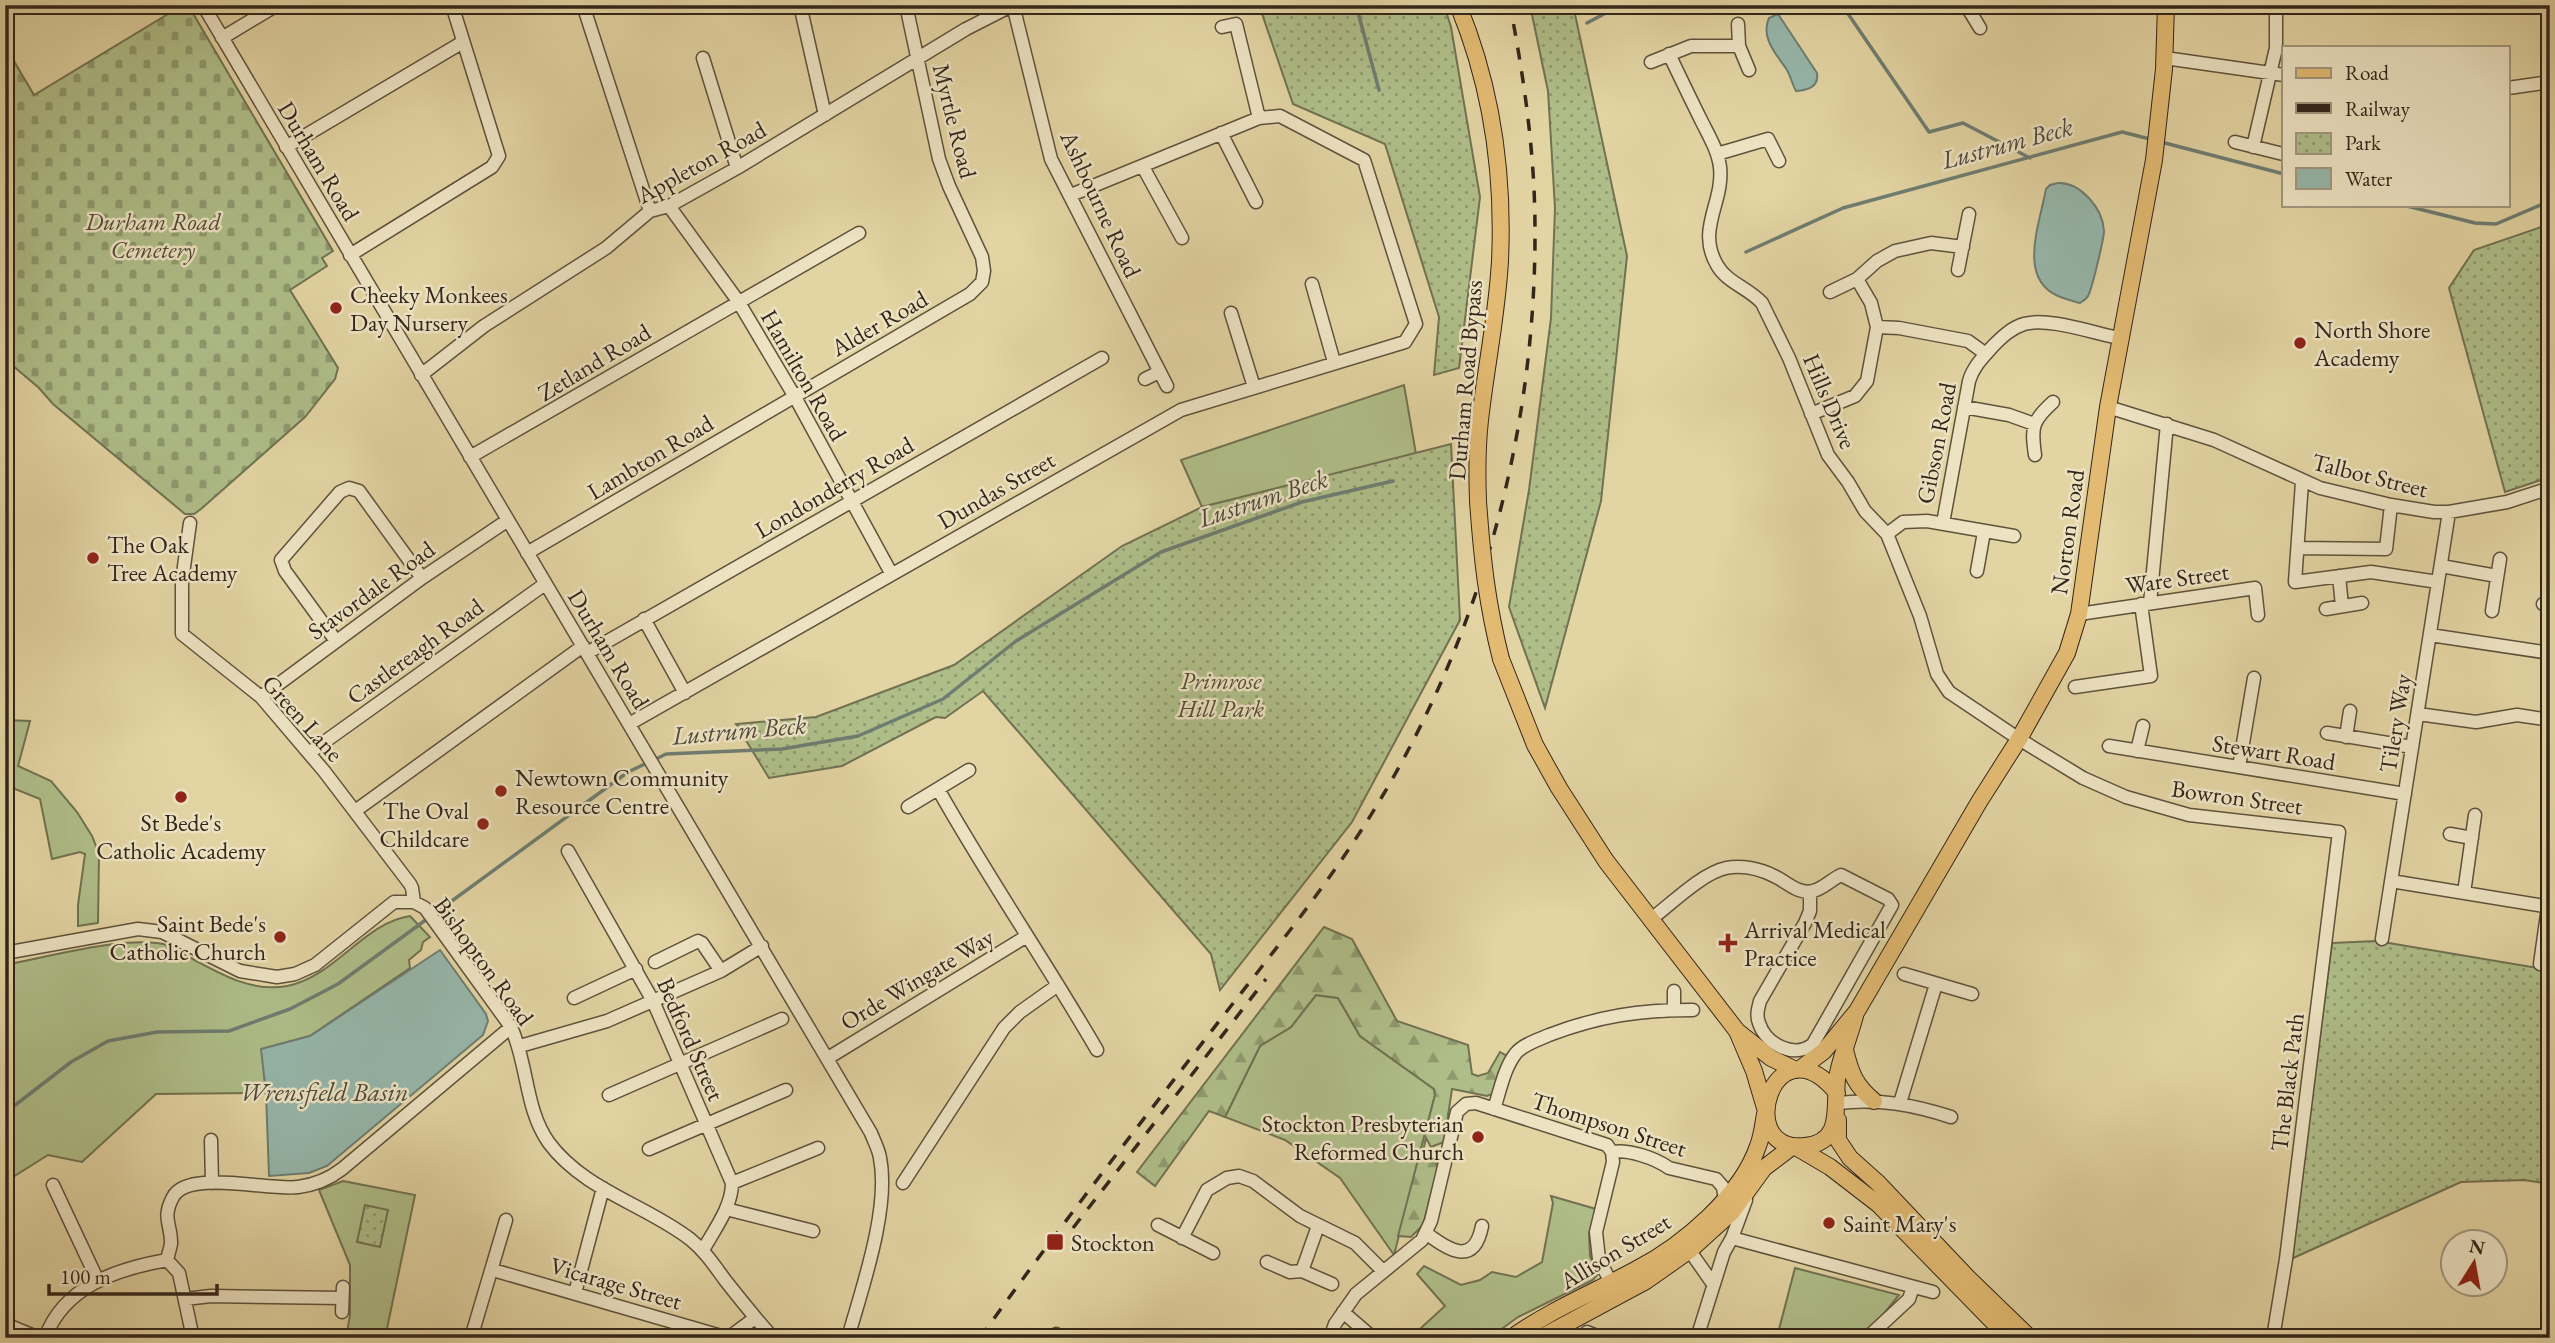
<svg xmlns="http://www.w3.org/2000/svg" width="2555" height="1343" viewBox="0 0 2555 1343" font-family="'EB Garamond',serif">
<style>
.green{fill:#afbe89;stroke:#717252;stroke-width:2}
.forest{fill:url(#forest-firs);stroke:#717252;stroke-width:2}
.cemetery{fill:url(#cemetery-stones);stroke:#717252;stroke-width:2}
.park{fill:url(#park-dots);stroke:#717252;stroke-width:2}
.water{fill:#96b7ab;stroke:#6e7d71;stroke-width:2}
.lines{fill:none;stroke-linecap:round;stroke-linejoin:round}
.stream{stroke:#6e7d71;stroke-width:3.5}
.minor-casing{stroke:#5f523c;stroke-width:15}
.major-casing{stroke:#33261a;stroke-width:18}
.minor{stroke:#ede3c3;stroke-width:12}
.major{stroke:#e2ba72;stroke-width:16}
.rail{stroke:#33261a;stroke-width:3.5;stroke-dasharray:12 12;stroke-linecap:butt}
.major-bridge-casing{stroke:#33261a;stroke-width:18;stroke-linecap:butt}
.major-bridge{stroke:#e2ba72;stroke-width:16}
.poi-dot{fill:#8f2418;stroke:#ede3c3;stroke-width:2.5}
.labels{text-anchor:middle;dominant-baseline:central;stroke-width:5;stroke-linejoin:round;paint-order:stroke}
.street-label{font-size:24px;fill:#33261a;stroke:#ede3c3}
.park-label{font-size:24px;font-style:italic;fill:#524c36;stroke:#ede3c3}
.poi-label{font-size:24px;fill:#33261a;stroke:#ede3c3;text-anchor:start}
.water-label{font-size:26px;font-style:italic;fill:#4c4a3e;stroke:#ede3c3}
</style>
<defs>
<pattern id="forest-firs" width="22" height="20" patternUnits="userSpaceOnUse" patternTransform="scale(1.75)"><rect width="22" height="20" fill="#afbe89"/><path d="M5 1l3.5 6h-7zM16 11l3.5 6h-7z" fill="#8f9a6f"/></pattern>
<pattern id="cemetery-stones" width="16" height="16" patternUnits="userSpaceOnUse" patternTransform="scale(1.75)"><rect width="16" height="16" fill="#afbe89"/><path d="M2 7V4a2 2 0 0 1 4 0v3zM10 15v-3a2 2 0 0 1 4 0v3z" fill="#8f9a6f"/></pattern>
<pattern id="park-dots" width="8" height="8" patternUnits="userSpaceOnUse" patternTransform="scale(1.75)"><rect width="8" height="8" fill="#afbe89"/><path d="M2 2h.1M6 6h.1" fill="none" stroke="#8f9a6f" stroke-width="1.8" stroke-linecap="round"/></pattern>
</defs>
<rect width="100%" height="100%" fill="#e3d4a3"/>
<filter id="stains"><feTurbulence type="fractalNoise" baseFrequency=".00286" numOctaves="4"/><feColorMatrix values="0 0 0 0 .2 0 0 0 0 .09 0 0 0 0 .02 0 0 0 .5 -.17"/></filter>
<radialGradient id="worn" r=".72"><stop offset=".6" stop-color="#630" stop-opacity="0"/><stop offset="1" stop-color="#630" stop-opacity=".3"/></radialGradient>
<path class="green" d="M 1404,385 L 1416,454 L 1202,507 L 1181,460 Z
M 5,720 L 30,721 L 18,766 L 51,781 L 77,812 L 92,836 L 99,854 L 98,923 L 78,926 L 78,905 L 85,854 L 80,852 L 52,859 L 40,799 L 10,787 L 12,781 L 5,779 Z
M 410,916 L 430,937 L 423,942 L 421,950 L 409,960 L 410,968 L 310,1036 L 262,1049 L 266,1093 L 156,1094 L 82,1162 L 48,1155 L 5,1182 L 5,965 C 47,957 124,936 163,944 C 171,946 180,952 187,956 C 218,972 250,993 287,986 C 335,977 363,923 410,916 Z
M 1316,995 L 1338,998 L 1360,1036 L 1434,1089 L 1435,1095 L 1394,1255 L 1340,1178 L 1285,1140 L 1225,1117 L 1260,1046 L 1291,1027 Z
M 343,1181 L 415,1195 L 385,1338 L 346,1338 L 350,1315 L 350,1265 L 319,1190 Z
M 1551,1196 L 1596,1209 L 1589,1234 L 1590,1256 L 1598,1274 L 1593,1280 L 1518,1317 L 1489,1338 L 1410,1338 L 1445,1306 L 1417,1274 L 1424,1266 L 1461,1285 L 1480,1280 L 1492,1272 L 1516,1277 L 1542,1262 L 1553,1203 Z
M 1795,1268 L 1899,1295 L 1882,1316 L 1858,1338 L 1777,1337 Z"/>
<path class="forest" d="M 1324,927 L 1352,939 L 1397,1021 L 1468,1045 L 1472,1074 L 1478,1076 L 1488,1073 L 1500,1052 L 1507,1056 L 1492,1094 L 1487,1096 L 1452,1089 L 1444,1142 L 1431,1147 L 1426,1138 L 1422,1156 L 1431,1154 L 1438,1167 L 1423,1225 L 1411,1237 L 1398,1236 L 1435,1095 L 1434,1089 L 1360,1036 L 1338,998 L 1316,995 L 1291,1027 L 1260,1046 L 1225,1117 L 1209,1111 L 1155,1186 L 1137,1172 Z"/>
<path class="cemetery" d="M 183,5 L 188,5 L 333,251 L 322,258 L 327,266 L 290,290 L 338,368 L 335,379 L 305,417 L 201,509 L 194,514 L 185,514 L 53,404 L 39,388 L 5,359 L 5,46 L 34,95 Z"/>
<path class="park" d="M 1259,5 L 1444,5 L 1451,27 L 1480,197 L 1459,368 L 1434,375 L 1439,317 L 1385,144 L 1293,104 Z
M 1530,5 L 1573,5 L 1627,256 L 1601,501 L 1545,708 L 1509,607 L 1529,490 L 1551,318 L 1555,208 L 1548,91 Z
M 2550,224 L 2550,477 L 2505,492 L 2449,288 L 2474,250 Z
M 1451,444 L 1460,620 L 1352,822 L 1220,990 L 1211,954 L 983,691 L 945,718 L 936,717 L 930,720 L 842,766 L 769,778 L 736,724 L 816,717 L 954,665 L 1122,546 L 1202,507 Z
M 2377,941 L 2544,969 L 2550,943 L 2550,1184 L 2524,1180 L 2461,1182 L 2291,1259 L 2332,943 Z
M 365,1205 L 388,1210 L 380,1247 L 357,1242 Z"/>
<path class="water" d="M 1778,14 L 1817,73 C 1819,87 1808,90 1796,91 C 1792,84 1791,77 1787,70 C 1777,55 1760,38 1769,18 Z
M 2058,183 C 2080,182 2103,208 2104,231 C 2104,238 2092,289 2088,296 C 2086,300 2084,300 2080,303 C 2073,301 2065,299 2058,296 C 2017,278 2040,223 2046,189 L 2050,185 Z
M 440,950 L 486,1014 L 488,1021 L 483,1035 L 327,1166 L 309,1173 L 269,1176 L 266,1093 L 261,1049 L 310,1036 Z"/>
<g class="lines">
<path class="stream" d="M 1356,5 L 1379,90
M 1842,5 L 1929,132 L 1963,123 L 2030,158
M 1587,23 L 1621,5
M 2161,142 L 2284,174
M 2403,205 L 2475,223 L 2496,224 L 2550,201
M 1746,252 L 1843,208 L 2122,132 L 2150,139
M 654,760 L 666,754 L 782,749 L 858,736 L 943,699 L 1016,641 L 1161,552 L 1302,502 L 1393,481
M 434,914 L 628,772 L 647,763
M 5,1113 L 71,1062 L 108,1041 L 157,1032 L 229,1031 L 290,1009 L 338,984 L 427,919"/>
<defs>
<path id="minor" d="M 203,5 L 871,1133 C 874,1141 879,1150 880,1158 C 890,1209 862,1288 848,1338
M 583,5 L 650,211
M 800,5 L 825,115
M 1013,5 L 1051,159 L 1167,386
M 1966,5 L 1980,28
M 1738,24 L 1739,46 L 1749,70
M 1222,27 L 1236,24 L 1259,118
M 222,38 L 277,5
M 1669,54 C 1680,77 1691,100 1702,122 C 1709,136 1718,151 1720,167 C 1724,203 1696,229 1717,265 C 1727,283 1749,288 1762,303 L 1789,358 L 1828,455 L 1848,482 L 1865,511 L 1887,534 L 1920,616 L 1937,674 L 1949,692 L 2019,739 L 2083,778 L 2126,797 L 2189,815 L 2339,832 L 2286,1259 L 2273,1338
M 703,58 L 737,168
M 2165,58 L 2284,75
M 1651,62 L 1691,46 L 1739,46
M 2508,88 L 2550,82
M 1221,133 L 1256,202
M 2235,142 L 2283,154
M 286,147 L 463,42
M 2253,147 L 2276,48 L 2276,5
M 1717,154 L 1768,139 L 1779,161
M 1143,167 L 1182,238
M 669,206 L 738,301 L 795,397 L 891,573
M 350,255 L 492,167 L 499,156 L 452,5
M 1958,270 L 1969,214
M 1312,284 L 1334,362
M 1830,292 L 1857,279 L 1877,261 L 1895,251 L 1931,243 L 1963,247
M 1231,313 L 1254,387
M 1877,327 L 1899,328 L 1968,341 L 1986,354
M 421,375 L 484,326 L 606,248 L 650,211 L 669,206 L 737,168 L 966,29 L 1013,5
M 1145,379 L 1159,372
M 1964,407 L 2009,415 L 2034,424
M 2108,407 L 2214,440 L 2320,488 L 2391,505 L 2434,512 L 2449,512 L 2507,502 L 2550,488
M 1811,414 L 1855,396 L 1867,381 L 1877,327 L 1871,303 L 1857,279
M 2035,455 C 2031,427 2032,421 2053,402
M 470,457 L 859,233
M 2302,482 L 2295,582 L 2371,572 L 2438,582
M 190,523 L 182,581 L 182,634 L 261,697 L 324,771 L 410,884 L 412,888 L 414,902
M 1943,523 L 1969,381 C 1973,367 1983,357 1993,346 C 2002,337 2011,328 2024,324 C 2048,317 2093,333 2119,338
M 1887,534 L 1903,522 L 1927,521 L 2014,536
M 2298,548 L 2386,549 L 2391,505
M 527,553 L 970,294 L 982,282 L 984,271 L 982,257 L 949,186 L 939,159 L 906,5
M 2441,566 L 2497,576
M 1977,571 L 1984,532
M 2339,576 L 2342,606
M 2150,603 L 2167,424
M 2543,604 L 2550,605
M 2326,609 L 2362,603
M 2492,611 L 2500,559
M 2079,614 L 2255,588 L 2258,615
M 644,619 L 685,693
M 2430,635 L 2550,653
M 336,641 L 285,571 L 281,560 L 340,492 L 349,488 L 359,491 L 422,578
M 587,653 L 1102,358
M 2075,687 L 2151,676 L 2141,604
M 261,697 L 422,578 L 508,520
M 2418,714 L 2476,722 L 2517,715 L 2550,720
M 629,724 L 1181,410 L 1405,342 L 1416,324 L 1364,160 L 1280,116 L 1259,118 L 1071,195
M 2327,733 L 2412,747
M 2346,737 L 2350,711
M 2109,746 L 2405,794
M 2137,751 L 2143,726
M 309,753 L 545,584
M 2239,767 L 2254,678
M 938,789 C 988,878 1046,962 1097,1050
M 908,807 L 969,770
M 355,811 L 583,646
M 2450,834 L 2472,838
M 568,851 L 653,1001 L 732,1183 C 732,1207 714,1230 703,1250
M 2391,881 L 2550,907
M 2464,893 L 2475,815
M 1650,920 C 1670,905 1702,873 1726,868 C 1742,865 1760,869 1774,876 C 1786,881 1798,895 1813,891 C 1823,889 1832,879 1841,875 L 1888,899 L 1892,905 L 1813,1044 C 1795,1059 1766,1045 1759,1023 C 1756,1015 1758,1009 1760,1001 L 1805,923 L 1810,911 L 1810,892
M 2382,939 L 2449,512
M 5,953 L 138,929 L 162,932 L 240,971 L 277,977 L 295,974 L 315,965 L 394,902 L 414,902 L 425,908 L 511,1027 C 528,1064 525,1110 549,1143 C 584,1190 646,1205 690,1239 C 705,1251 714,1265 725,1280 C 740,1299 756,1319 773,1338
M 655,962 L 698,941 L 702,943 L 721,971
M 2540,964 L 2548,907
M 1904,974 L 1972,994
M 1674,991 L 1674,1010
M 574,998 L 636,969
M 520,1046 L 607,1021 L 721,971 L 762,946
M 828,1058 L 1027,936
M 609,1095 L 782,1019
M 1838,1103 C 1878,1098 1914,1105 1951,1117
M 1900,1103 L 1936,984
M 1494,1109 C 1500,1091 1504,1068 1516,1053 C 1524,1044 1538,1040 1549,1035 C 1599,1016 1639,1010 1693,1010
M 211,1140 L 212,1183
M 649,1149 L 786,1090
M 732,1183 L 818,1148
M 903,1183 L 1004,1028 L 1020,1012 L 1058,985
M 53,1185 L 98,1281
M 726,1209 L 813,1231
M 1158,1225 L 1213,1253
M 1426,1233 C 1448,1250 1474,1267 1482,1226
M 1182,1238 L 1207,1190 L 1227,1178 L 1239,1176 L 1253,1181 L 1300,1216 L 1355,1243 L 1383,1271
M 1732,1238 L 1933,1292
M 1685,1244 L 1713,1284
M 167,1260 C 168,1255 170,1249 171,1244 C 172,1225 161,1219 173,1197 C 188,1169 270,1191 298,1187 C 314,1185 329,1179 342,1169 L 511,1027
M 167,1260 L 179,1273 L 193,1338
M 1267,1262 L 1290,1272 L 1302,1271 L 1332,1284
M 493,1270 L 728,1338 L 755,1318
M 1302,1271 L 1318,1226
M 1611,1283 L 1599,1259 L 1596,1232 L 1613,1162 L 1612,1152
M 575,1293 L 603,1188
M 185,1299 L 211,1296 L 342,1298
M 342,1312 L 343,1287
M 1343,1312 L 1373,1338
M 5,1324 L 39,1338
M 1587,1332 L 1602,1338
M 45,1338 C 64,1286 117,1269 167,1260
M 471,1338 L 506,1220
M 1054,1338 L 1056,1334
M 1330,1338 L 1335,1324 L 1356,1294 L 1422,1240 L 1431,1221 L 1457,1112 L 1466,1104 L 1476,1103 L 1607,1145 L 1612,1152 C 1628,1149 1655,1158 1669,1168 L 1716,1179 L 1723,1187 L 1725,1200
M 1697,1338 L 1724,1252 L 1732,1238 L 1746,1200
M 1867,1338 L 1909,1299 L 1913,1287"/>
<path id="major" d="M 1458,5 C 1492,87 1504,173 1500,261 C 1497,315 1486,367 1480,420 C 1477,447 1477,474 1478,501
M 1501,659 L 1535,745 L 1559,788 L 1606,861 L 1737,1031 L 1754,1071 L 1765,1108
M 1737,1031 L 1771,1058 L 1796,1070
M 1845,1050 C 1851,1074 1855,1085 1874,1101
M 1800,1069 L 1824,1051 L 1857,1011 L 1979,802 L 2019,739 L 2067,653 L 2079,614 L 2108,407 L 2154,160 L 2164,69 L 2166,5
M 1837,1093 C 1774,1016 1732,1154 1805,1146 C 1847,1142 1832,1100 1838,1073 C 1842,1054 1850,1035 1855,1016
M 1838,1120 L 1838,1140 L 1850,1158 L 1878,1183 L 1968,1278 L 2030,1338
M 1796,1147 L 1830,1167 L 1878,1204 L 2009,1338
M 1511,1338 C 1550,1310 1595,1292 1637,1269 C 1683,1245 1741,1196 1758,1146 C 1762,1136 1763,1125 1765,1114
M 1540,1338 L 1646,1281 L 1690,1250 L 1732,1212 L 1764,1168 L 1793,1146"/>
</defs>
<use href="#minor" class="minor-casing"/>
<use href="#major" class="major-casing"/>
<use href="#minor" class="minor"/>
<use href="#major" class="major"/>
<path class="rail" d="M 1073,1228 L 1266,979
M 980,1338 C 1057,1230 1139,1125 1220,1020 C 1277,947 1336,875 1383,795 C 1484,625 1536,426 1535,229 C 1535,154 1524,78 1510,5"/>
<defs>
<path id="major-bridge" d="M 1478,501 C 1482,558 1487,604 1501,659"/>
</defs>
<use href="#major-bridge" class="major-bridge-casing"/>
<use href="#major-bridge" class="major-bridge"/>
</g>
<g class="poi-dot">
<circle cx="336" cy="308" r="7"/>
<circle cx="2300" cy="343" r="7"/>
<circle cx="93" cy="558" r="7"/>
<circle cx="501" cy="791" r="7"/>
<circle cx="181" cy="797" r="7"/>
<circle cx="483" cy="824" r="7"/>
<circle cx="280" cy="937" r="7"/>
<path d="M1724.5 932.5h7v7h7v7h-7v7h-7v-7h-7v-7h7z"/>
<circle cx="1478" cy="1137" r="7"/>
<circle cx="1829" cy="1223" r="7"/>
<rect x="1046" y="1233" width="18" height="18" rx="3.5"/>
</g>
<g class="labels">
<g class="street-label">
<text transform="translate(955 121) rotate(76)">Myrtle Road</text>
<text transform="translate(319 161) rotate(59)">Durham Road</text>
<text transform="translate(701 162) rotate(-29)">Appleton Road</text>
<text transform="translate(1101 204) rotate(65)">Ashbourne Road</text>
<text transform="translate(879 323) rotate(-30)">Alder Road</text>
<text transform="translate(594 362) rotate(-31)">Zetland Road</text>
<text transform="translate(804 375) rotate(60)">Hamilton Road</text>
<text transform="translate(1465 380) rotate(-85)">Durham Road Bypass</text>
<text transform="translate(1830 401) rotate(67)">Hills Drive</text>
<text transform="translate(1936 443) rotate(-79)">Gibson Road</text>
<text transform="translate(650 457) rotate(-31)">Lambton Road</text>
<text transform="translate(2370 475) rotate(14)">Talbot Street</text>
<text transform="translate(834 487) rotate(-30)">Londonderry Road</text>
<text transform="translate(996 490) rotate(-30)">Dundas Street</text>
<text transform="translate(2067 532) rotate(-82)">Norton Road</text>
<text transform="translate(2177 578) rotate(-8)">Ware Street</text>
<text transform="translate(371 590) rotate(-36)">Stavordale Road</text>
<text transform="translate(609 649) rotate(59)">Durham Road</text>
<text transform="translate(415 651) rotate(-36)">Castlereagh Road</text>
<text transform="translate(303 718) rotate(48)">Green Lane</text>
<text transform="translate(2395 723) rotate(-81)">Tilery Way</text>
<text transform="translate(2274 752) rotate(9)">Stewart Road</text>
<text transform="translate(2237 797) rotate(8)">Bowron Street</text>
<text transform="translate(484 961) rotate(54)">Bishopton Road</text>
<text transform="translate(917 979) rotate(-31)">Orde Wingate Way</text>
<text transform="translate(691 1039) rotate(66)">Bedford Street</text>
<text transform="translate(2287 1082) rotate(-83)">The Black Path</text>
<text transform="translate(1609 1124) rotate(18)">Thompson Street</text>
<text transform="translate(1615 1251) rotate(-31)">Allison Street</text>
<text transform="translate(616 1283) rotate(16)">Vicarage Street</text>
</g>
<g class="park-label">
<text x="153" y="221">Durham Road<tspan x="153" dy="28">Cemetery</tspan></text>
<text x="1221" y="680">Primrose<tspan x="1221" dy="28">Hill Park</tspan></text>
</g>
<g class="poi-label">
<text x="350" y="294">Cheeky Monkees<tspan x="350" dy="28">Day Nursery</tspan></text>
<text x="2314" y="329">North Shore<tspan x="2314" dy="28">Academy</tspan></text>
<text x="107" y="544">The Oak<tspan x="107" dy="28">Tree Academy</tspan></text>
<text x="515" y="777">Newtown Community<tspan x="515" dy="28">Resource Centre</tspan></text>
<text x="469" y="810" text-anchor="end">The Oval<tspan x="469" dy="28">Childcare</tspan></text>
<text x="181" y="822" text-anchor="middle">St Bede's<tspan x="181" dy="28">Catholic Academy</tspan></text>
<text x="266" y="923" text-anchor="end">Saint Bede's<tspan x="266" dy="28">Catholic Church</tspan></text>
<text x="1744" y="929">Arrival Medical<tspan x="1744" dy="28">Practice</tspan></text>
<text x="1464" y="1123" text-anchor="end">Stockton Presbyterian<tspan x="1464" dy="28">Reformed Church</tspan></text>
<text x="1843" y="1223">Saint Mary's</text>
<text x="1071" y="1242">Stockton</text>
</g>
<g class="water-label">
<text transform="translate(2007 143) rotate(-15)">Lustrum Beck</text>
<text transform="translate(1263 498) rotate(-18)">Lustrum Beck</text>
<text transform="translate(739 730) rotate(-5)">Lustrum Beck</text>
<text x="324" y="1092">Wrensfield Basin</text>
</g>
</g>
<rect width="2555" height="1343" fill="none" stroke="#e3d4a3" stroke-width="28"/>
<rect x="7" y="7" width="2541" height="1329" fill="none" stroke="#33261a" stroke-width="3.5"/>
<rect x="14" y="14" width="2527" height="1315" fill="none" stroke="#33261a" stroke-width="2"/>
<rect x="2282" y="46" width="228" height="161" fill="#ede3c3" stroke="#a3977f" stroke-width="2"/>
<rect x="2296" y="68" width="35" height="10" fill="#e2ba72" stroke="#a3977f" stroke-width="2"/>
<text x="2345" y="80" font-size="21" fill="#33261a">Road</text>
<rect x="2296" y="103" width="35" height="10" fill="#33261a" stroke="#a3977f" stroke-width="2"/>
<text x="2345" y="116" font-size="21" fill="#33261a">Railway</text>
<rect x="2296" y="133" width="35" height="21" fill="url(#park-dots)" stroke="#a3977f" stroke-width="2"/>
<text x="2345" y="150" font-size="21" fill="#33261a">Park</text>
<rect x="2296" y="168" width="35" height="21" fill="#96b7ab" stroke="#a3977f" stroke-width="2"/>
<text x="2345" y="186" font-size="21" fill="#33261a">Water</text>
<g transform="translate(2474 1263) rotate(11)"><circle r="33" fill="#ede3c3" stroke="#a3977f" stroke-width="2"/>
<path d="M0-5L12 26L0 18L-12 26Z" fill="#8f2418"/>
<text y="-10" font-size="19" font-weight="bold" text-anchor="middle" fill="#33261a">N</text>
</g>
<path d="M49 1284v10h168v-10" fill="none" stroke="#33261a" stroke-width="3.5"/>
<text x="60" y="1284" font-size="21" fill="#33261a" stroke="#ede3c3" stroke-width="5" paint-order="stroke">100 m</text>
<rect width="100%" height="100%" filter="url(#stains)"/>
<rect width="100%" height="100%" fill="url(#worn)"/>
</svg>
